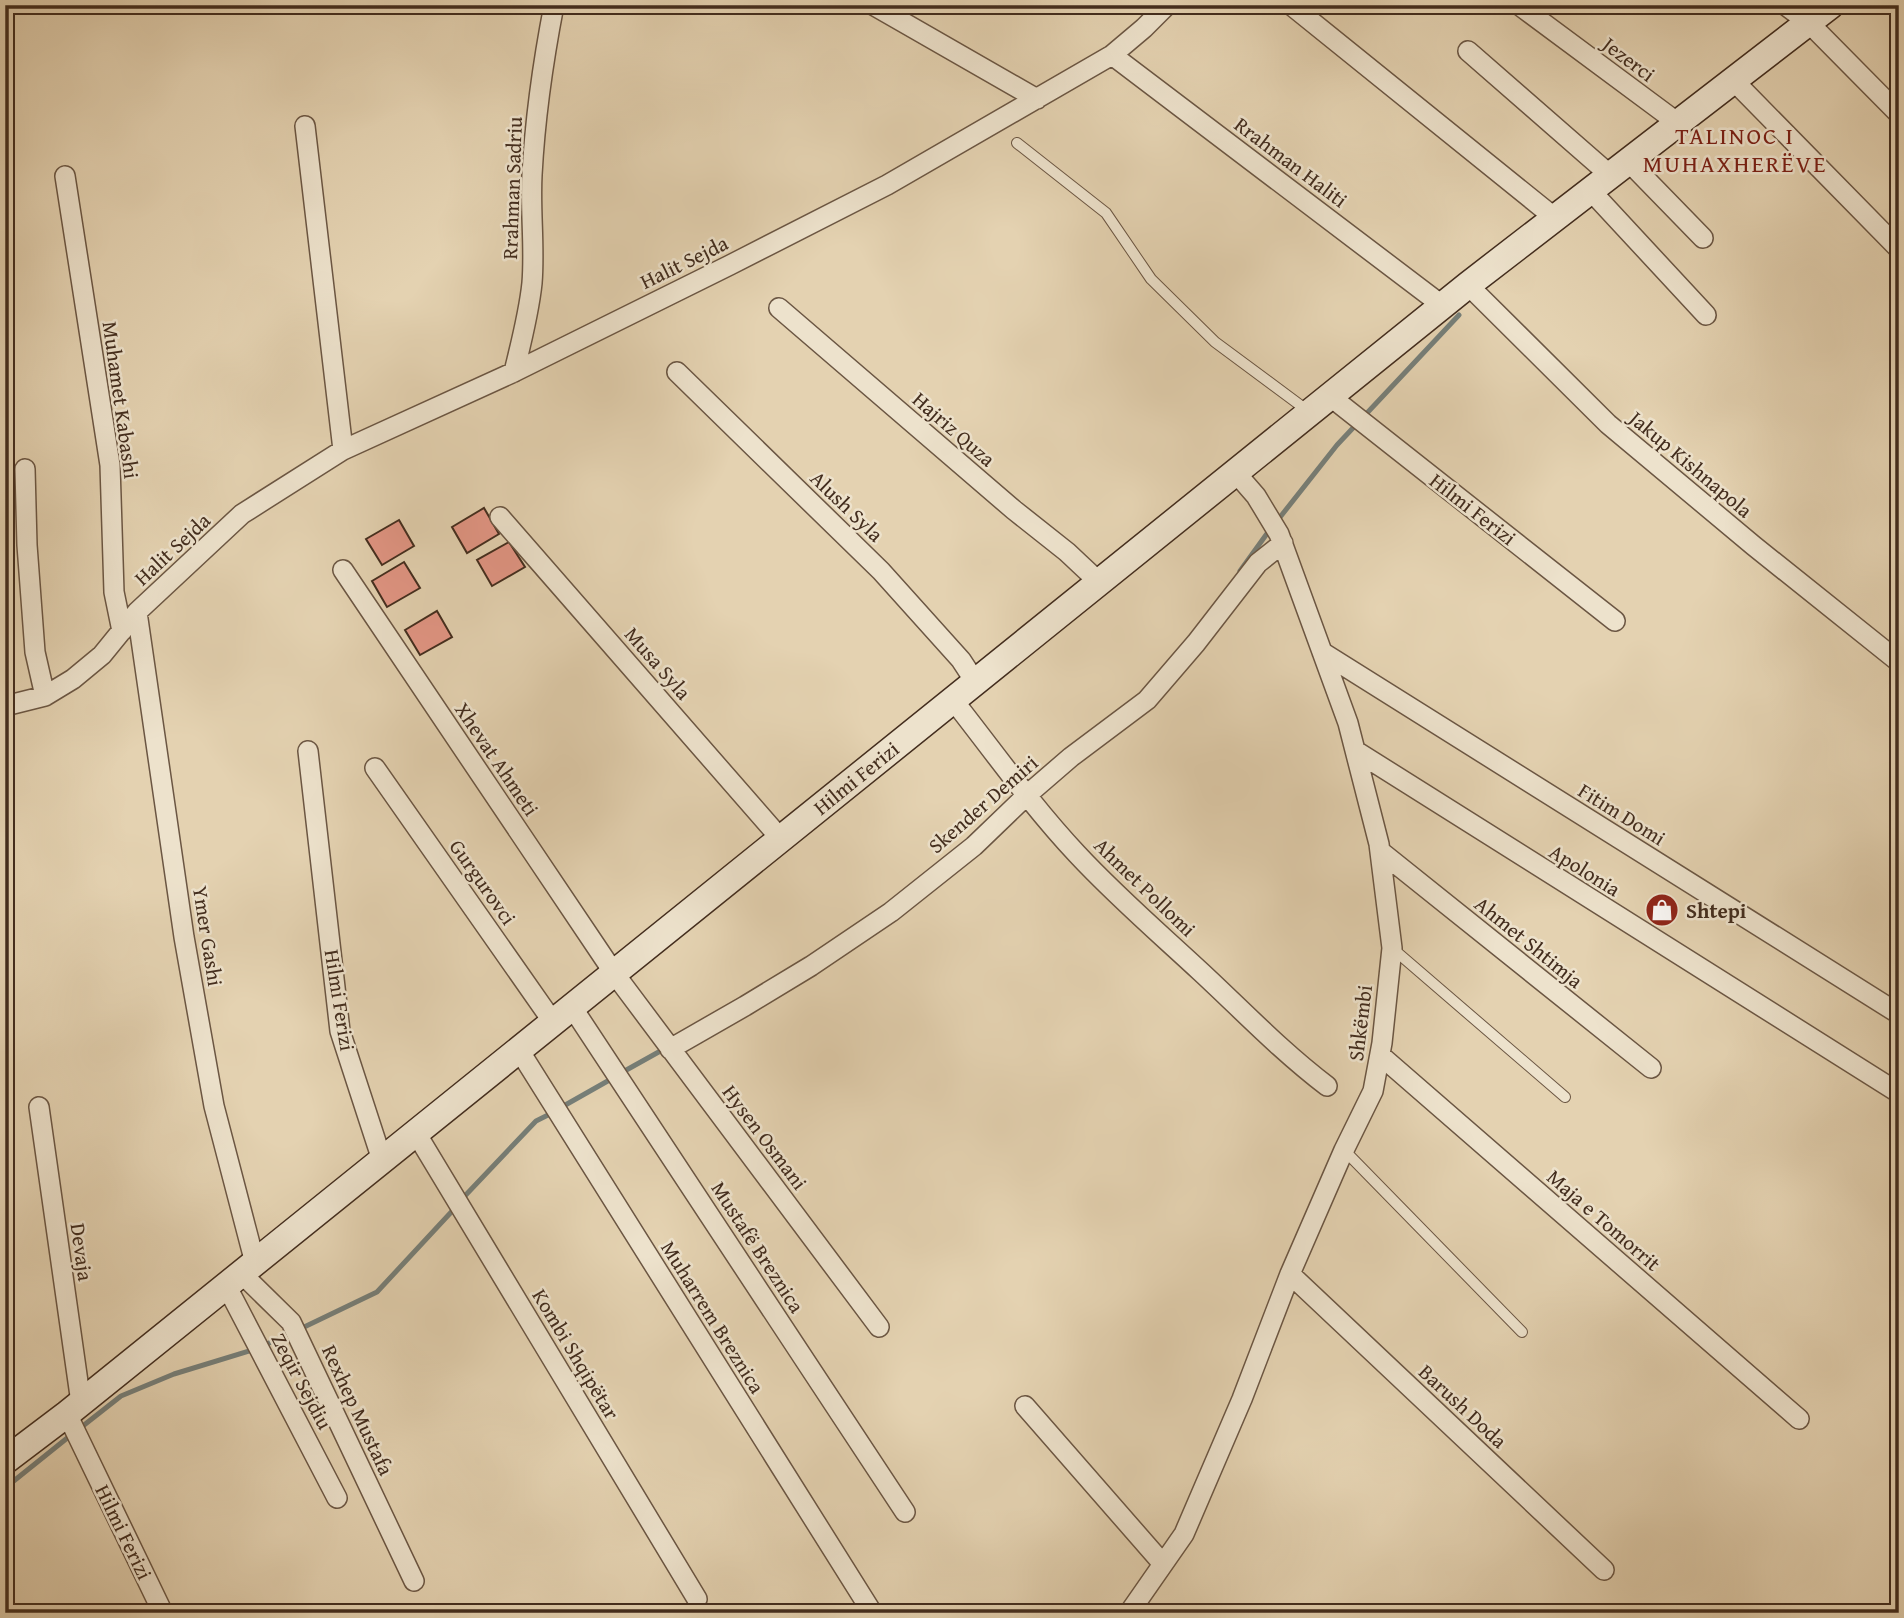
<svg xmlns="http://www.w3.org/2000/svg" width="1904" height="1618" viewBox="0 0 1904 1618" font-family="'Gentium Book Plus',serif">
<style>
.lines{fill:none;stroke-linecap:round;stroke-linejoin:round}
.stream{stroke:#767f79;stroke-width:5}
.building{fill:#e39685;stroke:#432d1e;stroke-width:2}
.lane-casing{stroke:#6b5643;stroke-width:12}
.street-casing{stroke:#6b5643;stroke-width:22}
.secondary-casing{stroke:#432d1e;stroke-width:29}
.lane{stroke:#ede2cc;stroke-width:10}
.street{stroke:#ede2cc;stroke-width:19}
.secondary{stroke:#ede2cc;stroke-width:26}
.labels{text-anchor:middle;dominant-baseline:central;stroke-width:5;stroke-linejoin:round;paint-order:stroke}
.street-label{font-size:21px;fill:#432d1e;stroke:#ede2cc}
.poi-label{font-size:21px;font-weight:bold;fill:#432d1e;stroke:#ede2cc;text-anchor:start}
.quarter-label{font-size:24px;letter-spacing:2px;fill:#7a1f14;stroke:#ede2cc}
</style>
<rect width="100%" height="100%" fill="#e4d2b1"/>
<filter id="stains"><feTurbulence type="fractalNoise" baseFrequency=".00286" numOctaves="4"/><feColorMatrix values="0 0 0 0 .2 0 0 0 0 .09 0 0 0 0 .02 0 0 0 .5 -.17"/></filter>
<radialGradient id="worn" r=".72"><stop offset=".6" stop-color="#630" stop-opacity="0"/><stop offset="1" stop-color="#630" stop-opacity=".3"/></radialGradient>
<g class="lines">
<path class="stream" d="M 1277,521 L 1337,445 L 1459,315
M 1240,571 L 1271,528
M 621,1073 L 664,1049
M 560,1108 L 613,1078
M 461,1200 L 536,1121 L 552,1113
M 300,1329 L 377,1292 L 455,1208
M 79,1429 L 121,1396 L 174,1374 L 256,1349 L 291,1333
M 5,1488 L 71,1435"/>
</g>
<path class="building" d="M 484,508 L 499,534 L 467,553 L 452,527 Z
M 399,520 L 414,546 L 382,565 L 366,539 Z
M 509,542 L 525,567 L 492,586 L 477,560 Z
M 404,562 L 420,588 L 387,607 L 372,581 Z
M 437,611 L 452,637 L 420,655 L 405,630 Z"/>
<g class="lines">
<defs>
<path id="lane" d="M 1017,143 L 1106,213 L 1151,279 L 1215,342 L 1308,411
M 1392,948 L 1565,1097
M 1344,1150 L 1522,1332"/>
<path id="street" d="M 873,5 L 1037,99
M 1291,5 L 1550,214 L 1554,220
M 1519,5 L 1678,123
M 1785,5 L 1809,23 L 1899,114
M 1468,51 L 1610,175
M 1112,55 L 1443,306
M 1734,81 L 1899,249
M 305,126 L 343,450
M 1629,162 L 1703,238
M 65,176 L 110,465 L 114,592 L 122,631
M 1591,191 L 1706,315
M 1468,285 L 1608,424 L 1754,546 L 1899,662
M 779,308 L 1014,510 L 1067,552 L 1100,583
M 514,372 C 521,343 529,313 532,283 C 535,247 530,211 532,175 C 535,118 543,62 554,5
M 677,372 L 881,571 L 961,660 L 976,683
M 1331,397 L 1615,621
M 25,469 L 27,545 L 35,652 L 45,696 L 73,679 L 102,655 L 137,612 L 242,514 L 343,450 L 514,372 L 730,265 L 887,185 L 1112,55 L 1144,28 L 1167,5
M 500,517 L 781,839
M 343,570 L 614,973 L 879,1327
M 137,612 L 184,937 L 214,1106 L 255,1263
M 1322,652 L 1899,1014
M 953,700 C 994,752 1032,806 1077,854 C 1116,896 1159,933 1201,972 C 1243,1011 1281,1051 1327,1086
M 5,706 L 45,696
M 308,751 L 340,1031 L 382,1160
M 1356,751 L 1899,1093
M 375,768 L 553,1022
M 1380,851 L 1651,1068
M 572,1007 L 905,1512
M 670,1049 L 745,1006 L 811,966 L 891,912 L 974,846 L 1027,795 L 1071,757 L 1147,700 L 1196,643 L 1258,563 L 1283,543
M 519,1050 L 870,1609
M 1380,1055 L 1799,1419
M 39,1107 L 81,1403
M 416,1133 L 697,1599
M 241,1273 L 291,1322 L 414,1581
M 1290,1274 L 1604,1570
M 226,1285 L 337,1498
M 1025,1406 L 1163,1564
M 67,1414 L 163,1613
M 1129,1613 L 1184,1534 L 1242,1399 L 1290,1274 L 1344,1150 L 1373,1091 L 1382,1043 L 1392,948 L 1379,844 L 1348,723 L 1279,534 L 1256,496 L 1236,473"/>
<path id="secondary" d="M 5,1461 L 67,1414 L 1468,285 L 1831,5"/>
</defs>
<use href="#lane" class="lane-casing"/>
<use href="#street" class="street-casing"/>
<use href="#secondary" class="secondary-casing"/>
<use href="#lane" class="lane"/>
<use href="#street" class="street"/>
<use href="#secondary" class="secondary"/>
</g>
<defs>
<symbol id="shop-disc" viewBox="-11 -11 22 22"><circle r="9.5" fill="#8f2418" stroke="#ede2cc"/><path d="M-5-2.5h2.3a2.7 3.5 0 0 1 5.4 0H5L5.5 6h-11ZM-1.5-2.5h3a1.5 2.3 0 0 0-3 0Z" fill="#fff"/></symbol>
</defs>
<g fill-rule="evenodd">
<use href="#shop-disc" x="1643" y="891" width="38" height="38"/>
</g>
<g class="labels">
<g class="street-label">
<text transform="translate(1629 59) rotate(37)">Jezerci</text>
<text transform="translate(1291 162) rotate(37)">Rrahman Haliti</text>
<text transform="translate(512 188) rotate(-88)">Rrahman Sadriu</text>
<text transform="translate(684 262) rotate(-26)">Halit Sejda</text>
<text transform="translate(121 400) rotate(82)">Muhamet Kabashi</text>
<text transform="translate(954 429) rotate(41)">Hajriz Quza</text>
<text transform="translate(1691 464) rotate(40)">Jakup Kishnapola</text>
<text transform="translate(847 506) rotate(44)">Alush Syla</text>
<text transform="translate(1473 509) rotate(38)">Hilmi Ferizi</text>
<text transform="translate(172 549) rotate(-43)">Halit Sejda</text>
<text transform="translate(658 663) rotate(49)">Musa Syla</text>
<text transform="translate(497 759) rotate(56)">Xhevat Ahmeti</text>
<text transform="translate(856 778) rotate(-39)">Hilmi Ferizi</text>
<text transform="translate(983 804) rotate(-41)">Skender Demiri</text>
<text transform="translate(1622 814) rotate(32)">Fitim Domi</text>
<text transform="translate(1585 870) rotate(32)">Apolonia</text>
<text transform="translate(483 882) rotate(55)">Gurgurovci</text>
<text transform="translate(1145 887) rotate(44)">Ahmet Pollomi</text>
<text transform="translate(208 936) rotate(81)">Ymer Gashi</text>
<text transform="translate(1529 942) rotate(39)">Ahmet Shtimja</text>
<text transform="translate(340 1000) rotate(81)">Hilmi Ferizi</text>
<text transform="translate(1360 1023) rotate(-83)">Shkëmbi</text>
<text transform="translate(765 1137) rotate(53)">Hysen Osmani</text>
<text transform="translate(1604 1220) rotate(41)">Maja e Tomorrit</text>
<text transform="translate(758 1247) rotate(57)">Mustafë Breznica</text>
<text transform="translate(82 1252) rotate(82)">Devaja</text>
<text transform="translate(713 1317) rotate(58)">Muharrem Breznica</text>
<text transform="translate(576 1354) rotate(59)">Kombi Shqipëtar</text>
<text transform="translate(302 1381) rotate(62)">Zeqir Sejdiu</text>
<text transform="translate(1463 1406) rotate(43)">Barush Doda</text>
<text transform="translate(358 1410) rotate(65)">Rexhep Mustafa</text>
<text transform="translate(124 1532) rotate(64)">Hilmi Ferizi</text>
</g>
<g class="poi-label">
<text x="1686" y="910">Shtepi</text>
</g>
<g class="quarter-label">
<text x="1735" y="135">TALINOC I<tspan x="1735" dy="28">MUHAXHERËVE</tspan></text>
</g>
</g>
<rect width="1904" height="1618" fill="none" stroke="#e4d2b1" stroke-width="28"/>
<rect x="7" y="7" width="1890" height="1604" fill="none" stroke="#432d1e" stroke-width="3.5"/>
<rect x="14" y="14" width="1876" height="1590" fill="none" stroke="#432d1e" stroke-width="2"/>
<rect width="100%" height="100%" filter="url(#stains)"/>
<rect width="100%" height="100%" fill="url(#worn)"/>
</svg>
